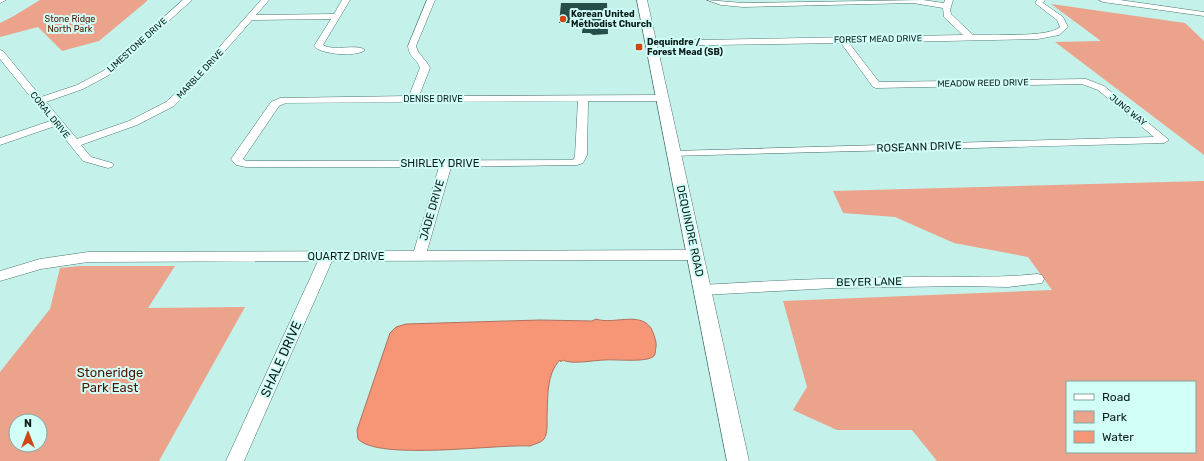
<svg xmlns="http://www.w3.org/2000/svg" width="1204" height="461" viewBox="0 0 1204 461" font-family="Rubik,sans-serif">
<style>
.green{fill:#eba38c;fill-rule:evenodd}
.water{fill:#f79577;stroke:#b0715b}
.building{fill:#254e48}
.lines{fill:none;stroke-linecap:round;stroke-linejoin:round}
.minor-casing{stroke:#4c766f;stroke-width:1}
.major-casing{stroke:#4c766f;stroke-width:1}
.minor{fill:#fff;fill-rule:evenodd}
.major{fill:#fff;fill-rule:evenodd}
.poi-dot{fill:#cd4613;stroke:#d1fff7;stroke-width:1.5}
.labels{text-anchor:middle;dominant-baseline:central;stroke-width:4;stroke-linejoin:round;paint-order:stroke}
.far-poi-label{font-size:9px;font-weight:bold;fill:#0c1d1b;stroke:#d1fff7;text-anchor:start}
.far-park-label{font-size:9px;fill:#501401;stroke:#d1fff7}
.far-street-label{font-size:9px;fill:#0c1d1b;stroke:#d1fff7}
.street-label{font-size:11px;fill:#0c1d1b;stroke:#d1fff7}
.near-street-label{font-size:13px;fill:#0c1d1b;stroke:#d1fff7}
.near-park-label{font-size:13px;fill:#501401;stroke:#d1fff7}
</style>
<rect width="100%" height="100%" fill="#c4f1ea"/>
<path class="green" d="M 40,0 L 147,0 L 147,1 L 99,41 L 62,51 L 38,27 L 0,37 L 0,23 L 12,17 Z
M 1051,4 L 1185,23 L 1204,41 L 1204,155 L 1055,42 L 1101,41 Z
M 1204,181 L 1204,461 L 937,461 L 912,430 L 837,430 L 793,410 L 807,387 L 783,301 L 1052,290 L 1028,257 L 954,243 L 895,217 L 843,213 L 833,191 ZM 1067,382 L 1195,382 L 1195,452 L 1067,452 Z
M 80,266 L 175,266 L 148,308 L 245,307 L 159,461 L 0,461 L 0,372 L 50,309 L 60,268 ZM 16,421 L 40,421 L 40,445 L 16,445 Z"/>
<path class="water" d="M 596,319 C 613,325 639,311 651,328 C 654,334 657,343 656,347 C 655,351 656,353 654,356 C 647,363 615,359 605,360 C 595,360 571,365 563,360 L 561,362 L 560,360 C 546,374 548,399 547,417 C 547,423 548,433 544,439 C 541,443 534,444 530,446 C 497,444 378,461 358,439 L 357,430 L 390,333 L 396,327 L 406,324 L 540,320 L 592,321 Z"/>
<path class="building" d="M 561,3 L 607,3 L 608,34 L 593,35 L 590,33 L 582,33 L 583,23 L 559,23 Z"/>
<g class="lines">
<defs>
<path id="minor" d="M 0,0 L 6,0 L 0,3 Z
M 183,0 L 192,0 L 109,75 L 83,89 L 46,102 L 77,139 L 129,121 L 166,102 L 191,79 L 261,0 L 269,0 L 256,15 L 334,14 L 342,0 L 350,0 L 323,45 C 335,52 357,43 365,50 C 358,57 321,55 314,46 L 331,19 L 252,20 L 197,83 L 174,106 L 137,125 L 81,145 L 91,157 L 112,163 L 114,165 L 112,167 L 108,168 L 83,161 L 55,126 L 0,145 L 0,138 L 50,121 L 0,59 L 0,50 L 3,51 L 41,97 L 77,85 L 103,71 Z
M 427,0 L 435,0 L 416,46 C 418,55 426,59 430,68 L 419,96 L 662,95 L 667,98 L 662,101 L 588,101 L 587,155 L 583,163 L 577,165 L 451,167 L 427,251 L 695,250 L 700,252 L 702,255 L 700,258 L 695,260 L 332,261 L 244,461 L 226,461 L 318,261 L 88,262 L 41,269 L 0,281 L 0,271 L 40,259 L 88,252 L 414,251 L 439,167 L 246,167 L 236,165 L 231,159 L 271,102 L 280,98 L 409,96 L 420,68 C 417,58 409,58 408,46 ZM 578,101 L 575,155 L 574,159 L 572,160 L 246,161 L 243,159 L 279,106 L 286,103 Z
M 707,0 L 743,3 L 923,0 L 944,3 L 945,0 L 953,0 L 950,10 L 951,14 L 973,35 C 991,34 1048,38 1060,27 L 1057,20 L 1035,3 L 1037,0 L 1045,0 L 1043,3 L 1063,17 L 1068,27 L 1059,35 L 1038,39 L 849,43 L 879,82 L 1086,79 L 1104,86 L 1169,140 L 1164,143 L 670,156 L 668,154 L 670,152 L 674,151 L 1154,137 L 1098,90 L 1082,84 L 876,88 L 873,87 L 841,43 L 648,46 L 647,44 L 648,42 L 651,41 L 963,35 L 944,17 L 943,8 L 913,3 L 743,7 L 721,5 Z
M 1099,0 L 1120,0 L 1204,12 L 1204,16 L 1103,2 Z
M 1037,274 L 1042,275 L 1044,279 L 1042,283 L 1008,287 L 964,286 L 834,288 L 702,295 L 697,294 L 695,290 L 697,286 L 702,285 C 766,281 830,278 894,277 C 941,276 990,279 1037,274 Z"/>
<path id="major" d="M 637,0 L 647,0 L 749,461 L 727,461 Z"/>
</defs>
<use href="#minor" class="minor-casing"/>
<use href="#major" class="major-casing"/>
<use href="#minor" class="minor"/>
<use href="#major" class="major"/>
</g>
<g class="poi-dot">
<circle cx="563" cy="19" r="4"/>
<rect x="635" y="43" width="8" height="8" rx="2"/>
</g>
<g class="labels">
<g class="far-poi-label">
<text x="571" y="14">Korean United<tspan x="571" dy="10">Methodist Church</tspan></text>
<text x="647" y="42">Dequindre /<tspan x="647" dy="10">Forest Mead (SB)</tspan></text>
</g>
<g class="far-park-label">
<text x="70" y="19">Stone Ridge<tspan x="70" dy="10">North Park</tspan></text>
</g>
<g class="far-street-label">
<text transform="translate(878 39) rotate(-1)">FOREST MEAD DRIVE</text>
<text transform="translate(137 45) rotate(-42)">LIMESTONE DRIVE</text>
<text transform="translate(200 74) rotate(-47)">MARBLE DRIVE</text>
<text transform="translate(983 83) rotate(-1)">MEADOW REED DRIVE</text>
<text x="433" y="99">DENISE DRIVE</text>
<text transform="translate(1128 110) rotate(39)">JUNG WAY</text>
<text transform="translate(50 115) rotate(51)">CORAL DRIVE</text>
</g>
<g class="street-label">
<text transform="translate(919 147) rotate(-2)">ROSEANN DRIVE</text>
<text x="440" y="163">SHIRLEY DRIVE</text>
<text transform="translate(432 210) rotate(-74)">JADE DRIVE</text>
<text transform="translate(690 231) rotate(78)">DEQUINDRE ROAD</text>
<text x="346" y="256">QUARTZ DRIVE</text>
<text transform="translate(869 282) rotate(-1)">BEYER LANE</text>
</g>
<g class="near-street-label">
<text transform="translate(281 359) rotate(-66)">SHALE DRIVE</text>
</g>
<g class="near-park-label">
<text x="110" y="372">Stoneridge<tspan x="110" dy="15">Park East</tspan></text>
</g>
</g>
<rect x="1066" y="381" width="130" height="72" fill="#d1fff7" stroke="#82a59f"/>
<rect x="1074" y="394" width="20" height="6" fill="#ffffff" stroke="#82a59f"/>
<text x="1102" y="401" font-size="12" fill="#0c1d1b">Road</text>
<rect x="1074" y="411" width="20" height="12" fill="#eba38c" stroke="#82a59f"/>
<text x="1102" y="421" font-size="12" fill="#0c1d1b">Park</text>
<rect x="1074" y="431" width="20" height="12" fill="#f79577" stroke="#82a59f"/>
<text x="1102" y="441" font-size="12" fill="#0c1d1b">Water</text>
<g transform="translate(28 433)"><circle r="19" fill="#d1fff7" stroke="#82a59f"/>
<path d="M0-3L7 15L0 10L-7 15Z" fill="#cd4613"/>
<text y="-6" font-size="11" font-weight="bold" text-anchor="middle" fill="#0c1d1b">N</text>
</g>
</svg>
